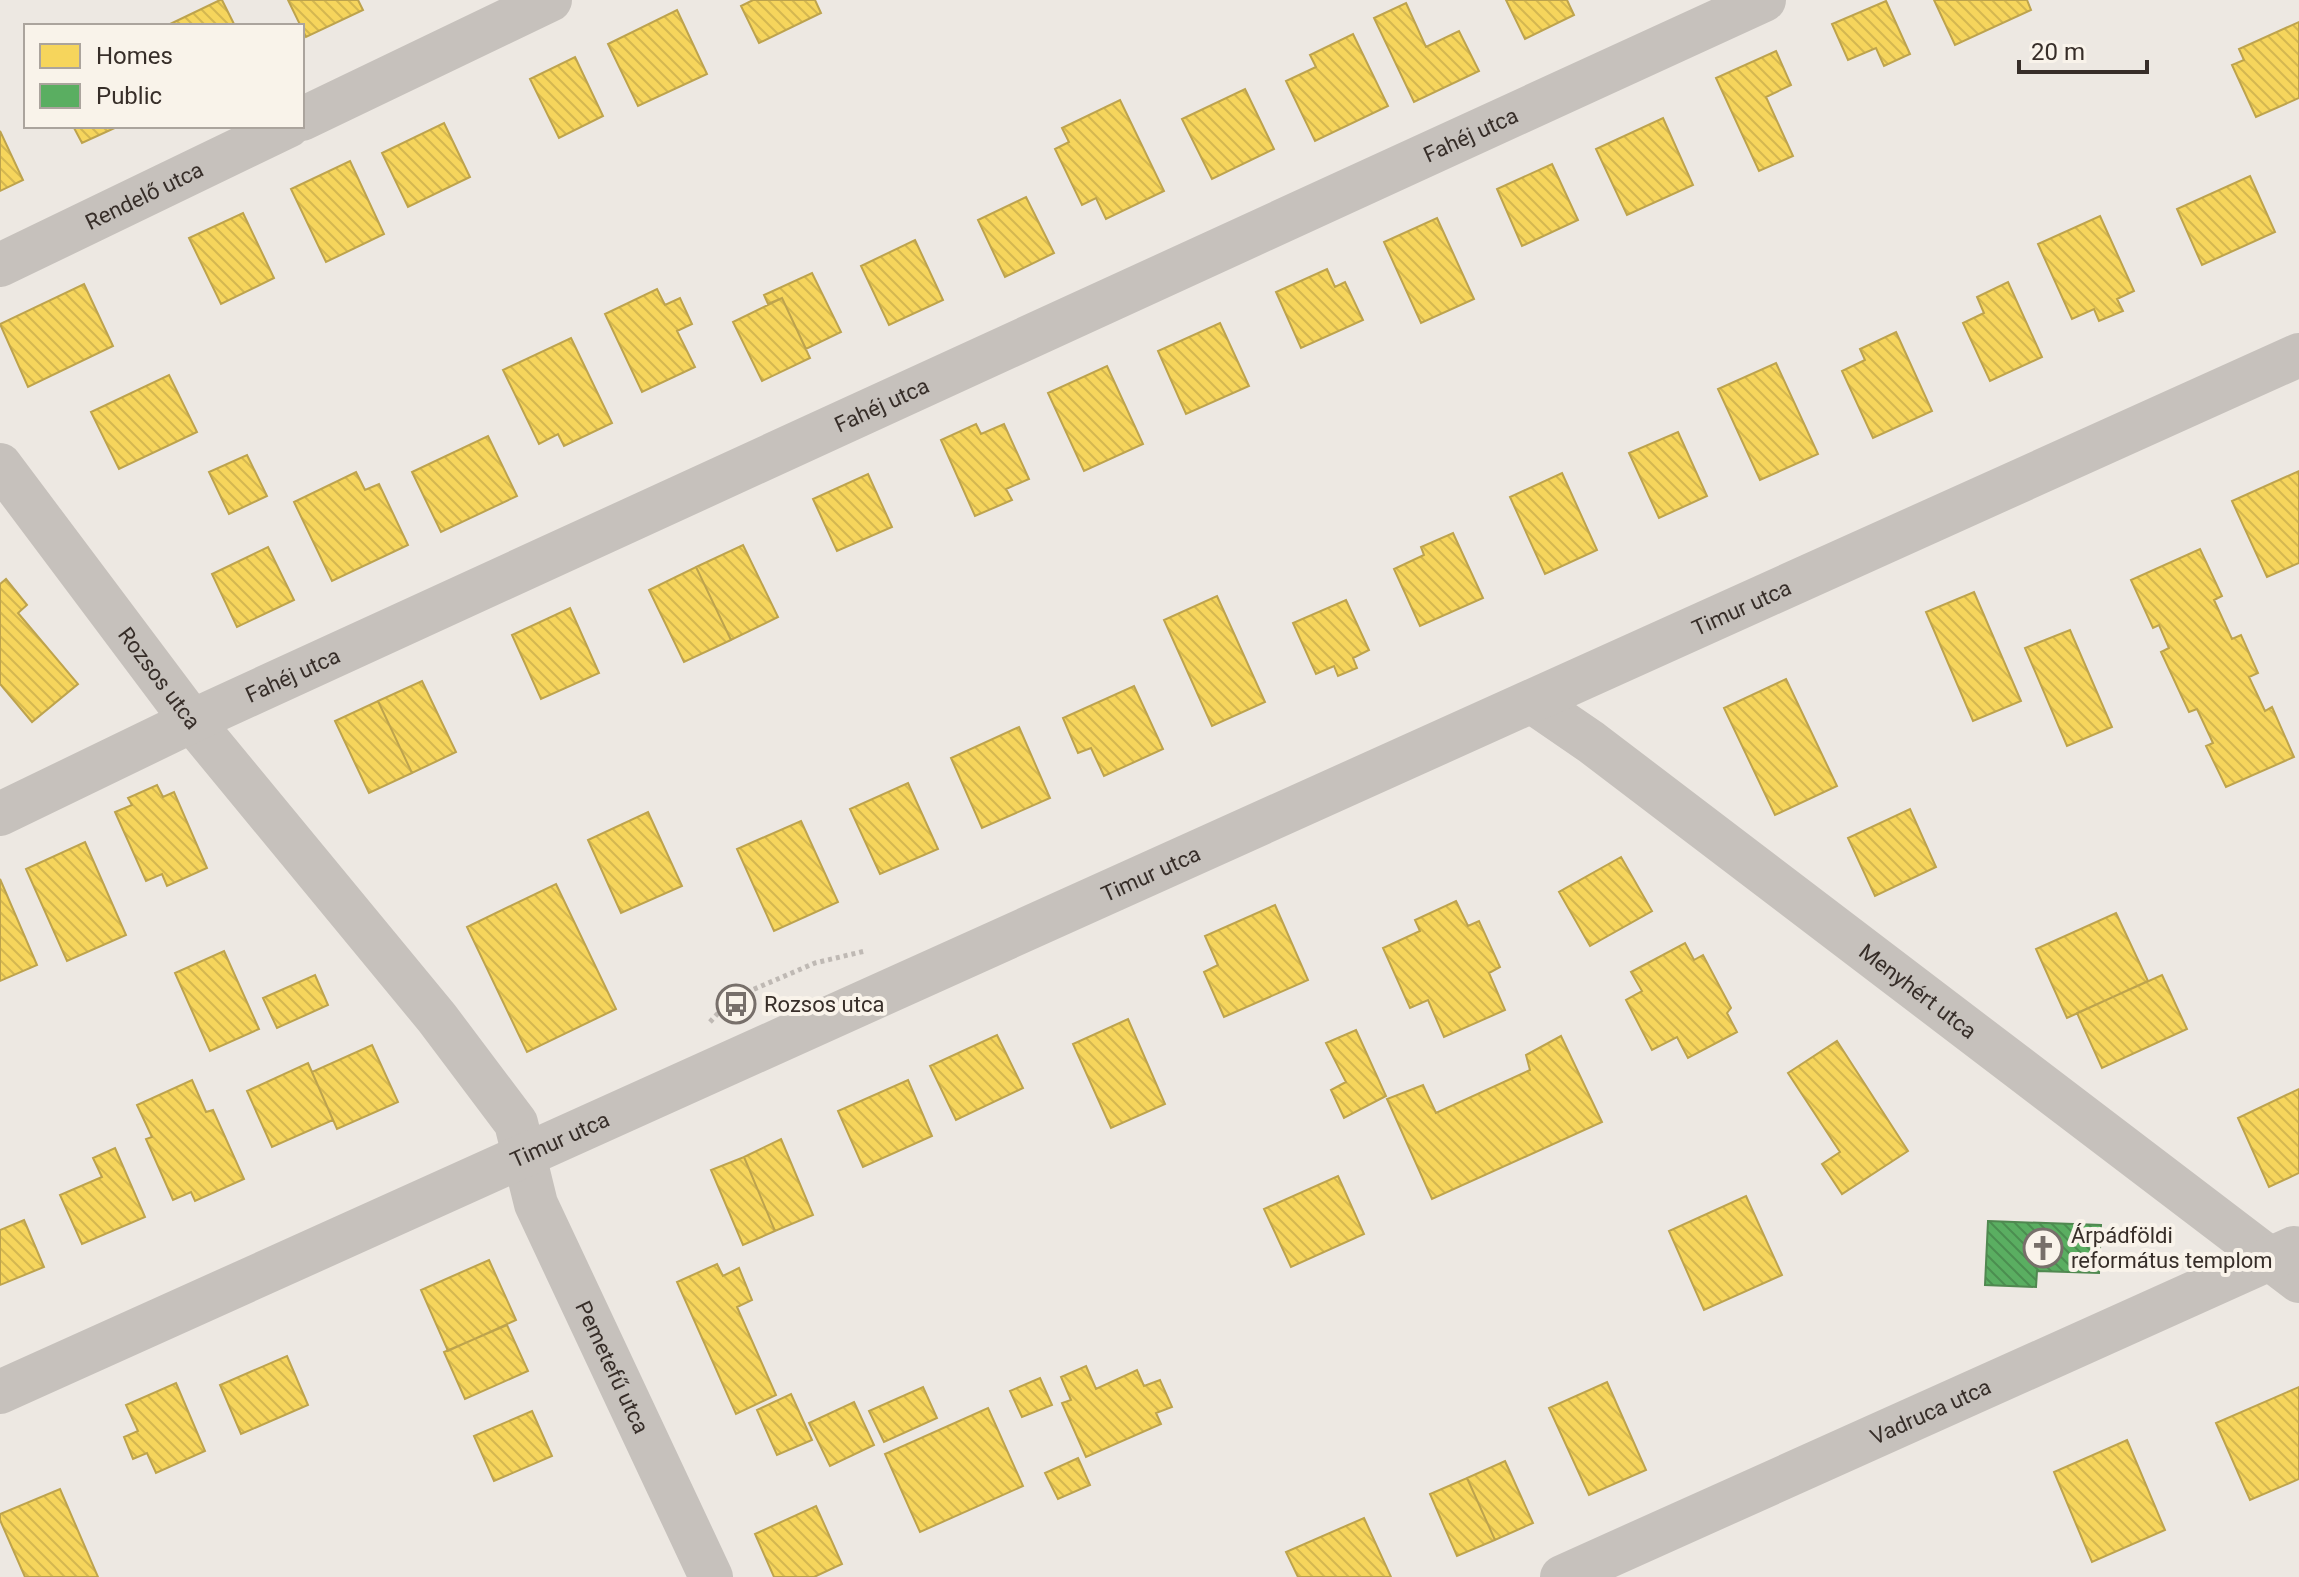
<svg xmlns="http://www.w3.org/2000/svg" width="2299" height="1577" viewBox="0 0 2299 1577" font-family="Roboto,sans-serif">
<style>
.homes{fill:url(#homes-back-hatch);stroke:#bda34d;stroke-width:2}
.public{fill:url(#public-back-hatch);stroke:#508850;stroke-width:2}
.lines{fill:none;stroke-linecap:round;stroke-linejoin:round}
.path{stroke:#bfb9b4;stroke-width:5;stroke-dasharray:4 4;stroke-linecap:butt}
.minor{stroke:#c6c1bc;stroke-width:44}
.tertiary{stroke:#c6c1bc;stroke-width:44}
.labels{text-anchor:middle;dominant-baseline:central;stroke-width:8;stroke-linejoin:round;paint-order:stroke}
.street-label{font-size:22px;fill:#372e29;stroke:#f9f3ea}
.poi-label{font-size:22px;fill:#372e29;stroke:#f9f3ea;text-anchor:start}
</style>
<defs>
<pattern id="homes-back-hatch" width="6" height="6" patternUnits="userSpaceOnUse" patternTransform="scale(2)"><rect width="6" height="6" fill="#f6d55c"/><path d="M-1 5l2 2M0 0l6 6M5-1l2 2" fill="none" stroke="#d4b750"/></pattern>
<pattern id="public-back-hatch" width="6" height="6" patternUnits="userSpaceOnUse" patternTransform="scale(2)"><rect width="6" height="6" fill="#5aae61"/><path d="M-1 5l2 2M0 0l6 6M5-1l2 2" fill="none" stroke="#4b8e50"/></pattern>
</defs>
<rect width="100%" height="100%" fill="#ede8e2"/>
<path class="homes" d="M 222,0 L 235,26 L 166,26 L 220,0 Z
M 288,0 L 358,0 L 363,10 L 306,37 Z
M 753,0 L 815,0 L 821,13 L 759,43 L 741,6 Z
M 1506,0 L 1567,0 L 1574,15 L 1525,39 Z
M 1934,0 L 2027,0 L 2031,10 L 1955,45 Z
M 1886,1 L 1910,54 L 1884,66 L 1876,48 L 1848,60 L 1832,24 Z
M 1406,3 L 1426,47 L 1459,31 L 1479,71 L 1414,102 L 1374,18 Z
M 677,10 L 707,74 L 638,106 L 608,44 Z
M 2299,22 L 2299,98 L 2256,117 L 2232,65 L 2244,60 L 2239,49 Z
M 1353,34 L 1388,106 L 1315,141 L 1286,81 L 1316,67 L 1310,55 Z
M 1776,51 L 1791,85 L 1766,97 L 1793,156 L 1759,171 L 1716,78 Z
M 575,57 L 603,116 L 559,138 L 530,79 Z
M 1245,89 L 1274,149 L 1212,179 L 1182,119 Z
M 1120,100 L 1164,191 L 1106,219 L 1096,198 L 1082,205 L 1055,149 L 1069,142 L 1062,128 Z
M 1663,118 L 1693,185 L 1627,215 L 1596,149 Z
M 444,123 L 470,177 L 408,207 L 382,153 Z
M 73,126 L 119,126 L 82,143 Z
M 0,131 L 23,180 L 0,191 Z
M 350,161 L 384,234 L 326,262 L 291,189 Z
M 1552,164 L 1578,220 L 1522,246 L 1497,189 Z
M 2250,176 L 2275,232 L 2202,265 L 2177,209 Z
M 1026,197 L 1054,253 L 1005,277 L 978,220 Z
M 243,213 L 274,278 L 221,304 L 189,238 Z
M 2100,216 L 2134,291 L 2117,299 L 2123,311 L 2099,321 L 2094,309 L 2072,319 L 2038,244 Z
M 1437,218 L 1474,299 L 1421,323 L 1384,242 Z
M 915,240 L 943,300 L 889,325 L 861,266 Z
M 1327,269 L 1335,287 L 1345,282 L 1363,320 L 1301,348 L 1276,292 Z
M 812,273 L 841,332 L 806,349 L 782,298 L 768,304 L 764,295 Z
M 2008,282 L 2042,357 L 1990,381 L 1963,323 L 1984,313 L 1977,297 Z
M 84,284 L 113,346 L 28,387 L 0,324 Z
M 657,289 L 665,305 L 680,298 L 692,324 L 677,331 L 695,367 L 642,392 L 605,314 Z
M 782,298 L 810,358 L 762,381 L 733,322 Z
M 1220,323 L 1249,386 L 1186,414 L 1158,351 Z
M 1896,332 L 1932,411 L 1873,438 L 1842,371 L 1865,360 L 1860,349 Z
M 571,338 L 612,423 L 564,446 L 558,434 L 539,444 L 503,370 Z
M 1776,363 L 1818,454 L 1760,480 L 1718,389 Z
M 1107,366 L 1143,444 L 1084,471 L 1048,393 Z
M 169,375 L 197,432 L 119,469 L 91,412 Z
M 976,424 L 981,434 L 1004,424 L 1029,479 L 1006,489 L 1012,500 L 975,516 L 941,440 Z
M 1678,432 L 1707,496 L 1659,518 L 1629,453 Z
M 488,436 L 517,496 L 441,532 L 412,472 Z
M 247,455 L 267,496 L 229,514 L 209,472 Z
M 2299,471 L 2299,563 L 2267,577 L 2232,501 Z
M 356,472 L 365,490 L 379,484 L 408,545 L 332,581 L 294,502 Z
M 1562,473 L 1597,550 L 1545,574 L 1510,497 Z
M 868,474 L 892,527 L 837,551 L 813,499 Z
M 1453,533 L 1483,598 L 1420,626 L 1394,569 L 1424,555 L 1421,547 Z
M 743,545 L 778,617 L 731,640 L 696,567 Z
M 268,547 L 294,600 L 237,627 L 212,574 Z
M 2200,549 L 2222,596 L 2214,600 L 2232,639 L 2241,635 L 2258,673 L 2249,677 L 2265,711 L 2272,707 L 2294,757 L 2226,787 L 2206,746 L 2213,743 L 2197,709 L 2189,712 L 2161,652 L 2169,648 L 2159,625 L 2153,628 L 2131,580 Z
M 696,567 L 731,640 L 684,662 L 649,590 Z
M 6,579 L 27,605 L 18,613 L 78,684 L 32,722 L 0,684 L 0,584 Z
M 1974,592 L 2021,701 L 1973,721 L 1926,612 Z
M 1217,596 L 1265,702 L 1212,726 L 1164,620 Z
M 1346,600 L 1369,650 L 1353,658 L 1357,668 L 1338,676 L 1334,666 L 1316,674 L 1293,623 Z
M 570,608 L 599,673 L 541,699 L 512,635 Z
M 2070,630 L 2112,727 L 2067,746 L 2025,648 Z
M 1786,679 L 1837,786 L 1775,815 L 1724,708 Z
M 422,681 L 456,752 L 412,773 L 378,701 Z
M 1134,686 L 1163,749 L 1104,776 L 1091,748 L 1078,753 L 1063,718 Z
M 378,701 L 412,773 L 369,793 L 335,721 Z
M 1019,727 L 1050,798 L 982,828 L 951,758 Z
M 908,783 L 938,849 L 880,874 L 850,809 Z
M 157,785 L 163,797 L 174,792 L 207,868 L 167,886 L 162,874 L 146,881 L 115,812 L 132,805 L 128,798 Z
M 1910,809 L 1936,867 L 1875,896 L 1848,838 Z
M 648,812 L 682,886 L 621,913 L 588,840 Z
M 801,821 L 838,902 L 774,931 L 737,849 Z
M 85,842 L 126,935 L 67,961 L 26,869 Z
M 1621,857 L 1652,911 L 1590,946 L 1559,892 Z
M 0,879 L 37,965 L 0,981 Z
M 556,884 L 616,1009 L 527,1052 L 467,927 Z
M 1456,901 L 1468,926 L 1479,921 L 1500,967 L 1489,973 L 1505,1010 L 1444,1037 L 1428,1000 L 1410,1008 L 1383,948 L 1420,931 L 1415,920 Z
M 1275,905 L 1308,980 L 1224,1017 L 1204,972 L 1218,965 L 1205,936 Z
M 2116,913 L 2148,981 L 2067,1018 L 2036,949 Z
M 1685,943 L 1694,960 L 1703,955 L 1731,1008 L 1727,1013 L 1737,1032 L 1688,1058 L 1677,1037 L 1652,1050 L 1626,1000 L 1642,991 L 1631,972 Z
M 224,951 L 259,1029 L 210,1051 L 175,973 Z
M 315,975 L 328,1005 L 277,1028 L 263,998 Z
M 2162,975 L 2187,1029 L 2102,1068 L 2077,1013 Z
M 1128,1019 L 1165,1104 L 1111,1128 L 1073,1044 Z
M 1356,1030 L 1386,1096 L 1344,1118 L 1331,1090 L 1346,1082 L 1326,1043 Z
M 997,1035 L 1023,1088 L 956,1120 L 930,1066 Z
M 1561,1036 L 1602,1122 L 1432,1199 L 1387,1099 L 1423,1085 L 1436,1113 L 1530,1070 L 1526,1055 Z
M 1837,1041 L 1908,1151 L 1842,1194 L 1822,1164 L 1840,1152 L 1788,1073 Z
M 372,1045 L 398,1102 L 337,1129 L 312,1072 Z
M 308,1063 L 333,1120 L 272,1147 L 247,1091 Z
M 192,1080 L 206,1112 L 213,1110 L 244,1179 L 195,1201 L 191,1192 L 173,1200 L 146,1139 L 152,1137 L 137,1105 Z
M 908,1080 L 932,1136 L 863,1167 L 838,1111 Z
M 2299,1089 L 2299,1173 L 2269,1187 L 2238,1118 Z
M 781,1139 L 813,1215 L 775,1231 L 744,1157 Z
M 115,1148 L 145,1217 L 82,1244 L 60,1195 L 102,1177 L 93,1158 Z
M 744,1157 L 775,1231 L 743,1245 L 711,1170 Z
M 1338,1176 L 1364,1234 L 1291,1267 L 1264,1209 Z
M 1746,1196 L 1782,1275 L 1704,1310 L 1669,1231 Z
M 24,1220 L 44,1267 L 0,1285 L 0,1230 Z
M 489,1260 L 516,1320 L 448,1351 L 421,1290 Z
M 717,1264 L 723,1276 L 739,1268 L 752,1300 L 737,1307 L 776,1395 L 736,1414 L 677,1282 Z
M 507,1325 L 528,1371 L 465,1399 L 444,1352 Z
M 287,1356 L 308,1405 L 241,1434 L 220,1385 Z
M 1086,1366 L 1096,1389 L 1137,1370 L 1144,1386 L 1160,1380 L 1172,1407 L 1156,1413 L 1161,1424 L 1086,1457 L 1062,1403 L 1071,1400 L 1061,1377 Z
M 1040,1378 L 1052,1405 L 1022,1417 L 1010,1391 Z
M 1607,1382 L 1646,1470 L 1589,1495 L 1549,1408 Z
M 176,1383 L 205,1451 L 156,1473 L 147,1453 L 133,1459 L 124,1437 L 138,1431 L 126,1405 Z
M 923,1387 L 937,1418 L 884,1442 L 869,1411 Z
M 2299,1387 L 2299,1479 L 2250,1500 L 2216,1423 Z
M 791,1394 L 812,1440 L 777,1455 L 757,1410 Z
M 854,1402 L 874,1445 L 830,1466 L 809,1423 Z
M 988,1408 L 1023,1486 L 920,1532 L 885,1454 Z
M 532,1411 L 552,1456 L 494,1481 L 474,1436 Z
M 2127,1440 L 2165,1530 L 2092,1562 L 2054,1472 Z
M 1078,1458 L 1090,1485 L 1058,1499 L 1045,1473 Z
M 1505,1461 L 1533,1523 L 1495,1540 L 1467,1478 Z
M 1467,1478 L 1495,1540 L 1457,1556 L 1430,1494 Z
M 60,1489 L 98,1577 L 25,1577 L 0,1520 L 0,1514 Z
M 816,1506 L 842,1564 L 814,1577 L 774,1577 L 755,1534 Z
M 1364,1518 L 1391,1577 L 1298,1577 L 1286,1552 Z"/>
<path class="public" d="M 1988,1221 L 2101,1225 L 2099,1273 L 2037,1271 L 2036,1287 L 1985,1285 Z"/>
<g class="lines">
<path class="path" d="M 710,1022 L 731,999 L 815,963 L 865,951"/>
<g class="minor">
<path d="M 302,119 L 550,0"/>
<path id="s1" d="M 0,265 L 288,126"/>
<path id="s2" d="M 0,465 L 192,721 L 437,1018 L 516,1123 L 536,1204 L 711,1577"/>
<path id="s3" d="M 1534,703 L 1591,742 L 2299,1281"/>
<path id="s4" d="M 0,814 L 192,721 L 1764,0"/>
<path id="s5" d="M 1562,1577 L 2294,1248"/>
</g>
<path class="tertiary" id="s6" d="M 0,1392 C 766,1045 1534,703 2299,355"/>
</g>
<defs>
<symbol id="bus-ring" viewBox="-11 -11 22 22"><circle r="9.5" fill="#f9f3ea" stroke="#776f6a" stroke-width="1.5"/><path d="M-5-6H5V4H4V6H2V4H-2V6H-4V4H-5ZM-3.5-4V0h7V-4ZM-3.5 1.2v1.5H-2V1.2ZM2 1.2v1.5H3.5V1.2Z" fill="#776f6a"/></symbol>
<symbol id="church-ring" viewBox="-11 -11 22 22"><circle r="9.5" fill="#f9f3ea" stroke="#776f6a" stroke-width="1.5"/><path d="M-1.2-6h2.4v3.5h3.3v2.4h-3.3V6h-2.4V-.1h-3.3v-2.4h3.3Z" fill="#776f6a"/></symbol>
</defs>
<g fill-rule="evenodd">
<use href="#bus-ring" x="714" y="982" width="44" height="44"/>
<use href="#church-ring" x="2021" y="1226" width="44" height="44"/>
</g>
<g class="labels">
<g class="street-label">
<text stroke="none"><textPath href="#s4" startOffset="1620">Fahéj utca</textPath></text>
<text stroke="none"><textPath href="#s1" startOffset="160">Rendelő utca</textPath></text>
<text stroke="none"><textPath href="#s4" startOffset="972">Fahéj utca</textPath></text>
<text stroke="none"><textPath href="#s6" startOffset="1910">Timur utca</textPath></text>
<text stroke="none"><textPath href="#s4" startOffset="324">Fahéj utca</textPath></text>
<text stroke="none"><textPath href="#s2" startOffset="266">Rozsos utca</textPath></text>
<text stroke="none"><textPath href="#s6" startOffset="1262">Timur utca</textPath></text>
<text stroke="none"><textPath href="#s3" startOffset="480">Menyhért utca</textPath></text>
<text stroke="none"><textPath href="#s6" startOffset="614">Timur utca</textPath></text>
<text stroke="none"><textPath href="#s2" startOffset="1100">Pemetefű utca</textPath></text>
<text stroke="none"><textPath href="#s5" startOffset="404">Vadruca utca</textPath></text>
</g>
<g class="poi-label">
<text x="764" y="1004">Rozsos utca</text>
<text x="2071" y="1235">Árpádföldi<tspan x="2071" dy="25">református templom</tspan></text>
</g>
</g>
<rect x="24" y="24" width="280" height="104" fill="#f9f3ea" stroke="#aba49d" stroke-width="2"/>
<rect x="40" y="44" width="40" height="24" fill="#f6d55c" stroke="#aba49d" stroke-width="2"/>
<text x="96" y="64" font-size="24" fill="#372e29">Homes</text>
<rect x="40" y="84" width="40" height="24" fill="#5aae61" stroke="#aba49d" stroke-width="2"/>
<text x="96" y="104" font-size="24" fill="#372e29">Public</text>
<path d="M2019 60v12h128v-12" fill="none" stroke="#372e29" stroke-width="4"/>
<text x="2031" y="60" font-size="24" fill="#372e29" stroke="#f9f3ea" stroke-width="6" paint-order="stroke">20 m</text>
</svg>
